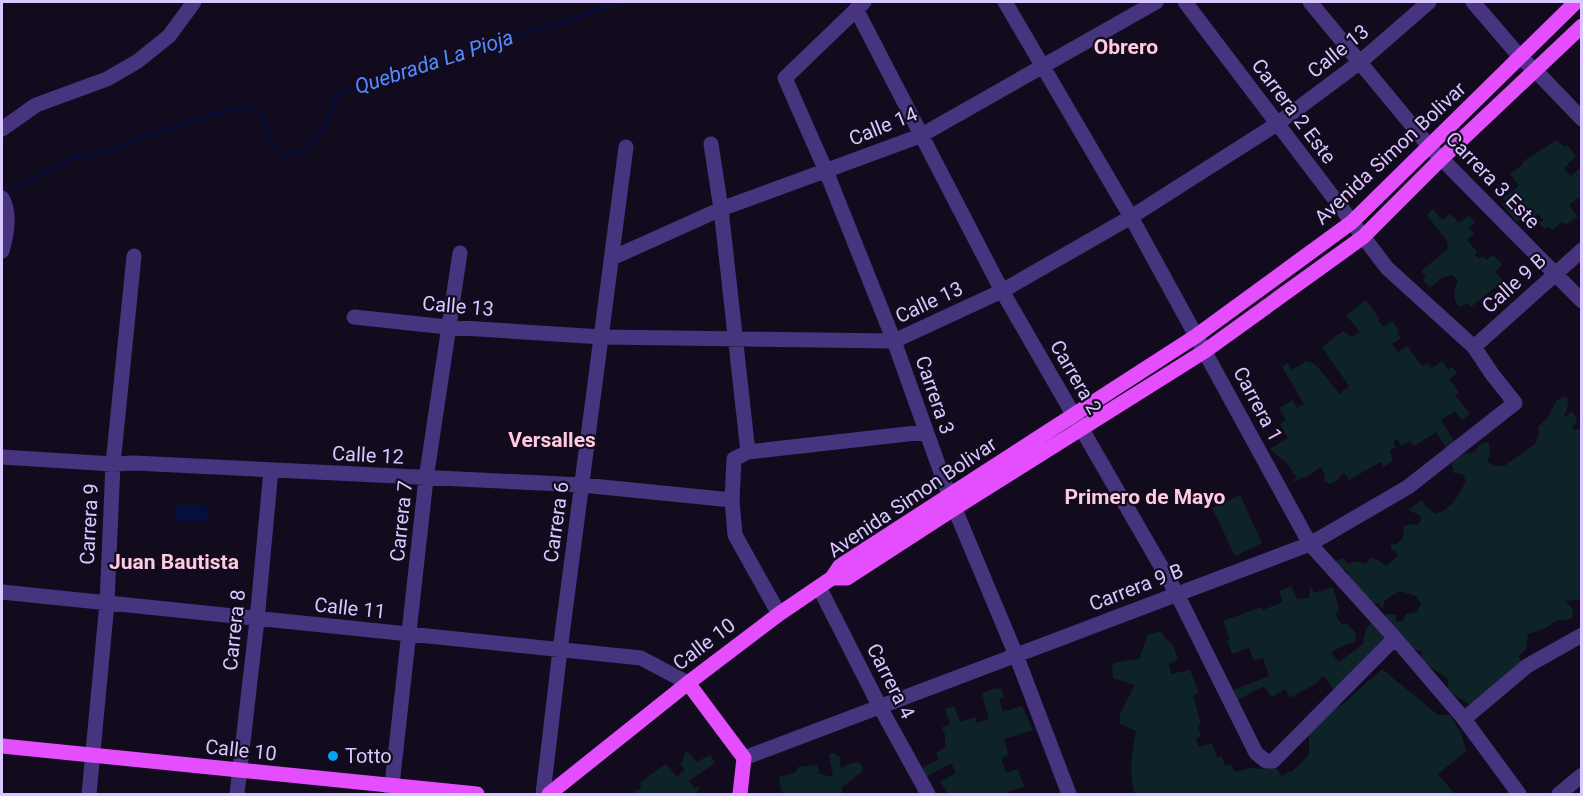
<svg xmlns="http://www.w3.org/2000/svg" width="1583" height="796" viewBox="0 0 1583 796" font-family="Roboto,sans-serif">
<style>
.green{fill:#0e2328}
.water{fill:#070e3b}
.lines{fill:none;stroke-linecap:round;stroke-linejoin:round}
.stream{stroke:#070e3b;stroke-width:3}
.minor{stroke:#47347f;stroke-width:15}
.major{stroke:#e54eff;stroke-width:15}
.poi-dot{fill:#00a4f2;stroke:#120b1e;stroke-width:2}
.labels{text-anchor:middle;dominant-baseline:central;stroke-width:4.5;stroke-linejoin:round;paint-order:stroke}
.street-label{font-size:20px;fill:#dac7ff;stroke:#120b1e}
.poi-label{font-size:20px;fill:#dac7ff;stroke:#120b1e;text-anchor:start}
.neighbourhood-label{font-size:21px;font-weight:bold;fill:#ffc9df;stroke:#120b1e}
.water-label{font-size:21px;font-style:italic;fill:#558aff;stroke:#120b1e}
</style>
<rect width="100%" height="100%" fill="#120b1e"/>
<path class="green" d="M 1557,140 L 1564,147 L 1567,145 L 1576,156 L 1564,168 L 1571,176 L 1581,167 L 1581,200 L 1579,197 L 1569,205 L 1578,217 L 1565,225 L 1562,222 L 1552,230 L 1548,227 L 1545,229 L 1539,223 L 1543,220 L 1538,214 L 1530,220 L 1526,215 L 1517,222 L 1502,204 L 1505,201 L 1503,198 L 1519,186 L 1510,174 L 1523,164 L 1522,162 Z
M 1433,209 L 1442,220 L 1450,214 L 1459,223 L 1469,215 L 1475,222 L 1469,228 L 1474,234 L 1467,240 L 1477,252 L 1475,255 L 1479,259 L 1483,256 L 1486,260 L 1493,255 L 1502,264 L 1495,272 L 1503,281 L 1471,307 L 1467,303 L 1460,307 C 1452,300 1453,291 1458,282 L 1453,275 L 1443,277 L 1430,288 L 1423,280 L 1426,277 L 1421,271 L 1448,249 L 1447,241 L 1427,215 Z
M 1366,300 L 1380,319 L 1378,320 L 1383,327 L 1392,321 L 1398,329 L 1397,333 L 1401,338 L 1392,344 L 1398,352 L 1407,346 L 1422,366 L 1428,363 L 1432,368 L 1442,361 L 1448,370 L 1452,367 L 1457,373 L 1449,379 L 1459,392 L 1455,395 L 1470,414 L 1462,420 L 1455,411 L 1441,420 L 1454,441 L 1447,449 L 1436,432 L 1414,446 L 1410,441 L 1401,446 L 1397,439 L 1393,442 L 1396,447 L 1390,451 L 1393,461 L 1384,467 L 1380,462 L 1349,480 L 1344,473 L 1338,478 L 1339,480 L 1330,484 L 1324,481 L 1325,474 L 1320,467 L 1308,476 L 1287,484 L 1297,478 L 1287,463 L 1270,449 L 1288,438 L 1280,424 L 1286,420 L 1279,408 L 1292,400 L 1297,408 L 1304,404 L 1282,367 L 1287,363 L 1292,370 L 1306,361 L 1315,364 L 1340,394 L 1349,386 L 1322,347 L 1343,331 L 1352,337 L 1360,332 L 1346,315 Z
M 1565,396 L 1569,399 L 1566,413 L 1563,416 L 1566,417 L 1572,411 L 1576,417 L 1577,423 L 1571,428 L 1574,430 L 1581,428 L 1581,597 L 1578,600 L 1565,601 L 1573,609 L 1572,618 L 1567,620 L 1557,620 L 1546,628 L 1528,634 L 1526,649 L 1518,656 L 1523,663 L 1473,705 L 1467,703 L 1448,691 L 1448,679 C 1439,671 1428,668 1419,659 L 1422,652 L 1413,649 L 1381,615 L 1389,614 L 1396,615 L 1396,621 L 1403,621 L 1406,614 L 1417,612 L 1421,604 L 1416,596 L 1399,591 L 1384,601 L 1383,610 L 1378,603 L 1372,604 L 1349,578 L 1347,571 L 1338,569 L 1334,562 L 1343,558 L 1347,564 L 1357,561 L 1366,564 L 1371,558 L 1378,560 L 1386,566 L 1397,557 L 1396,551 L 1391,549 L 1391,544 L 1396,544 L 1403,538 L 1404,527 L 1409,524 L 1418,525 L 1421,520 L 1420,515 L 1408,510 L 1420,501 L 1423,501 L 1424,505 L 1436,514 C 1456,506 1455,498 1466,482 L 1463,474 L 1454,473 L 1452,463 C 1459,454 1464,453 1475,452 L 1480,444 L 1489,442 L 1490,455 L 1487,461 L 1495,466 L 1504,466 L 1536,443 L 1539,433 L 1538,427 L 1548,417 L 1556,401 Z
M 1240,495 L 1262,543 L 1235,556 L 1212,508 Z
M 1291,586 L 1297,599 L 1309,598 L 1310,587 L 1315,593 L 1333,587 L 1339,609 L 1335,614 L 1342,625 L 1347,623 L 1356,633 L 1355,642 L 1342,646 L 1331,653 L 1339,662 L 1363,644 L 1366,629 L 1373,621 L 1389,636 L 1336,693 L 1324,676 L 1318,680 L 1319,682 L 1290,698 L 1285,689 L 1272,697 L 1264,686 L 1236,701 L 1231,691 L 1269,676 L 1263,658 L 1254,661 L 1249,648 L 1232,654 L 1227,640 L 1230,639 L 1223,621 L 1261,607 L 1263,610 L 1283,602 L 1279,591 Z
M 1161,631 L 1164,637 L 1173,645 L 1178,660 L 1169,664 L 1171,674 L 1190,670 L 1199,693 L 1193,695 L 1201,724 L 1198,726 L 1201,736 L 1196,738 L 1198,747 L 1212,743 L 1217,758 L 1222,756 L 1225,766 L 1231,764 L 1234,772 L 1251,768 L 1265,769 L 1272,763 L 1282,776 L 1290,771 L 1291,772 L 1309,755 L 1309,729 L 1327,711 L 1343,704 L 1382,669 L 1438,715 L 1450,715 L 1462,736 L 1466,751 L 1438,774 L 1455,794 L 1135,794 C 1128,768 1132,756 1136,731 L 1120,724 L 1120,714 L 1135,685 L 1113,678 L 1112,664 L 1124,661 L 1139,659 L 1148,635 Z
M 1001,688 L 1004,697 L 999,699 L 1003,712 L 1022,706 L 1033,730 L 1004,739 L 1009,755 L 1001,758 L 1006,773 L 1018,769 L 1024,787 L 1008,792 L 1008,794 L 949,794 L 940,782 L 956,773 L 951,763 L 926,777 L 923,767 L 939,759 L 936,753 L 945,747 L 945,735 L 942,727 L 950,724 L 945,709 L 954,706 L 960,722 L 975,717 L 977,723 L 989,719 L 982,694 L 992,689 Z
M 686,750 L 697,762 L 710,755 L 715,763 L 689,781 L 695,788 L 699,785 L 697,794 L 632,794 L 642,787 L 639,783 L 666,764 L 677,776 L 685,770 L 680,764 L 683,760 Z
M 833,753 L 840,757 L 840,767 L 843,768 L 849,764 L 859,762 L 863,768 L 861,773 C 853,777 850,783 842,786 L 842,794 L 784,794 L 781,790 L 779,777 L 796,772 L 798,767 L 816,765 L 819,769 L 818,773 L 831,777 L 833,774 L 829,754 Z"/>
<path class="water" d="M 176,505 L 207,506 L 207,522 L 175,521 Z"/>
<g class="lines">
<path class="stream" d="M 2,186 L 18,187 L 72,158 L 109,151 L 138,138 L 197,119 L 246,106 L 259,111 C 266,127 271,143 281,157 C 287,154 298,154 304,150 C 322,138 330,114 337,96 L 362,81 L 502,39 L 562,23 L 605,7 L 624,2 L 652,2"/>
<path class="minor" d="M 864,2 L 785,78 L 826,171 L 894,341 L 949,495 L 1016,655 L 1069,794
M 1005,2 L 1131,217 L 1310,544 L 1395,638 L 1464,719 L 1519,794
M 1310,2 L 1429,146 L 1582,301
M 1473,2 L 1521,58 L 1536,71 L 1582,119
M 856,9 L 1002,291 L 1177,594 L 1256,753 L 1266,761 L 1273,761 L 1395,638
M 2,129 L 36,105 L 107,79 L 138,61 L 169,36 L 194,2
M 711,144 L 721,209 L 748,452
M 2,198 C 11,213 7,234 2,251
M 612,258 L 721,209 L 920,136 L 1156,2
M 354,317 L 447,327 L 602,337 L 894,341 L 1002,291 L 1131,217 L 1277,124 L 1360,62 L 1429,2
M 1474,347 L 1582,250
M 2,457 L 113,464 L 134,463 L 582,485 L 732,500
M 819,587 L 880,707 L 928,794
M 2,592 L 641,658 L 688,683
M 779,614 L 735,535 L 732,500 L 734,459 L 748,452 L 925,432
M 1464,719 L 1527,666 L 1582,635
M 744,758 L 1310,544 L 1408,487 L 1515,403 L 1492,374 L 1474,347 L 1387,268 L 1185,2
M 89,794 L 107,603 L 113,464 L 134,256
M 237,794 L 257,620 L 271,470
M 391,794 L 426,479 L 460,253
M 543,794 L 560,650 L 626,147
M 1559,794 L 1582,775"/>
<path class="major" d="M 832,578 L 847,578 L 955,508 L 1205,351 L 1363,237 L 1442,158 L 1582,26
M 688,683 L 744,758 L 740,794
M 2,746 L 477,794
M 549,794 L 688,683 L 779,614 L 832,578 L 840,566 L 1196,336 L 1352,222 L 1576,2"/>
</g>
<circle class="poi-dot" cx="333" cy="756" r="6"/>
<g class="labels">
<g class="street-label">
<text transform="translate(1338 51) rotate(-39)">Calle 13</text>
<text transform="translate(1294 111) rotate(53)">Carrera 2 Este</text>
<text transform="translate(883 126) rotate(-22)">Calle 14</text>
<text transform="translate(1390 153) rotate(-43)">Avenida Simon Bolivar</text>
<text transform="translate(1493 180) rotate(46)">Carrera 3 Este</text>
<text transform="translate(1514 283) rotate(-42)">Calle 9 B</text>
<text transform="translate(929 302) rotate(-25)">Calle 13</text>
<text transform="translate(458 306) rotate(5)">Calle 13</text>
<text transform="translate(1076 377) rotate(60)">Carrera 2</text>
<text transform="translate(935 395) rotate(71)">Carrera 3</text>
<text transform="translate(1258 404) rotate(62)">Carrera 1</text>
<text transform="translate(368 455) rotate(3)">Calle 12</text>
<text transform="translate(912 497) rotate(-34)">Avenida Simon Bolivar</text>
<text transform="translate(401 521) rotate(-84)">Carrera 7</text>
<text transform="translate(556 522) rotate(-82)">Carrera 6</text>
<text transform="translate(89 524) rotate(-87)">Carrera 9</text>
<text transform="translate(1136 587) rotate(-21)">Carrera 9 B</text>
<text transform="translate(350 608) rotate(6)">Calle 11</text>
<text transform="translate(234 630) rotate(-84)">Carrera 8</text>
<text transform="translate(704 644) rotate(-37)">Calle 10</text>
<text transform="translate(891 681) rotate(63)">Carrera 4</text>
<text transform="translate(241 750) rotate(6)">Calle 10</text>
</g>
<g class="poi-label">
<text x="345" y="756">Totto</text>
</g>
<g class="neighbourhood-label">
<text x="1126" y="47">Obrero</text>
<text x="552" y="440">Versalles</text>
<text x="1145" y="497">Primero de Mayo</text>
<text x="174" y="562">Juan Bautista</text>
</g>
<g class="water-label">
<text transform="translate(434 62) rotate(-18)">Quebrada La Pioja</text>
</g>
</g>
<rect width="1583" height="796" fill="none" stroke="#dac7ff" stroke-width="6"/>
</svg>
